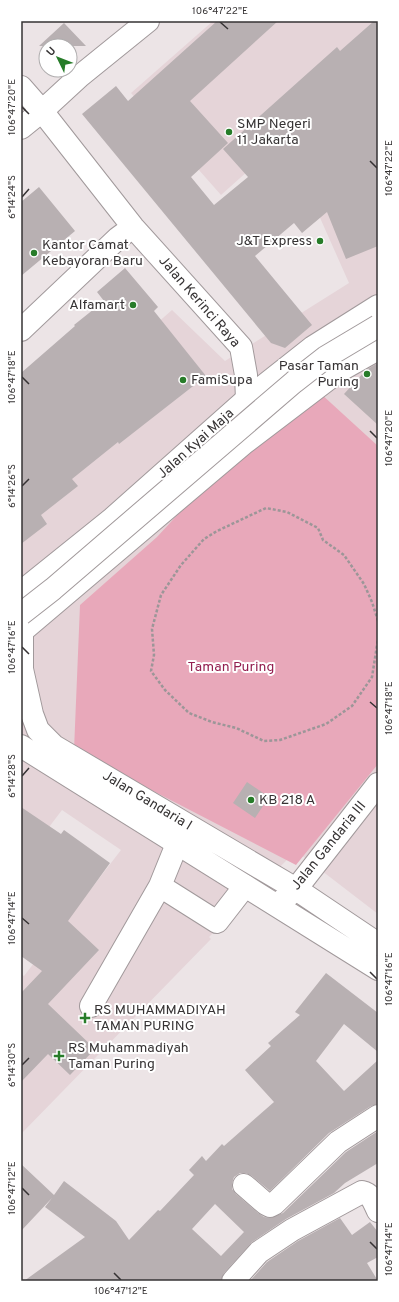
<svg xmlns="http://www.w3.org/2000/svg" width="399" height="1302" font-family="Overpass,sans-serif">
  <rect width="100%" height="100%" fill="#ece4e6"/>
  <path fill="#e5d4d8" d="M 213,21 L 378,21 L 359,72 L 221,195 L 131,93 Z
    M 378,185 L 378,914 L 296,851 L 209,937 L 211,939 L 22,1133 L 21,974 L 24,976 L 121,850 L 62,810 L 21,864 L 21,443 L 172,310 L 225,361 L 349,283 L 317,211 Z"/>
  <path fill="#e8a8ba" d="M 320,393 L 378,446 L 378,764 L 296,865 L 74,750 L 80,605 L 157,537 L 232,456 Z"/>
  <path fill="#b8b0b2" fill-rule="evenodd" d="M 217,21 L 278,21 L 190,101 L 228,143 L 191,177 L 214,205 L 248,177 L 223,149 L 337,47 L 340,51 L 374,21 L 378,21 L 378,246 L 346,259 L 327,212 L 302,233 L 294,223 L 255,256 L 312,325 L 285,348 L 271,343 L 82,114 L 116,86 L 128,101 Z
    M 64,23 L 86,46 L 39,46 Z
    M 39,187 L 75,231 L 21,276 L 21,202 Z
    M 125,268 L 158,307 L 154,311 L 206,376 L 119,444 L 118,442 L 72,479 L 78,486 L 41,515 L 47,524 L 21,544 L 21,373 L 75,326 L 74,325 L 104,301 L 97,292 Z
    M 378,363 L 378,425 L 344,394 L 366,370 Z
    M 247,782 L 269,797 L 255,818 L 233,803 Z
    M 21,807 L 61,834 L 64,830 L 110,863 L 68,921 L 99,950 L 48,1004 L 95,1049 L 70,1075 L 48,1054 L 21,1082 L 21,993 L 42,971 L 21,956 Z
    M 326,973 L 378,1013 L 378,1052 L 344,1024 L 316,1061 L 344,1091 L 378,1060 L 378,1104 L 371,1106 L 329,1133 L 270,1191 L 252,1176 L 246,1173 L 240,1173 L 234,1177 L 232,1183 L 232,1189 L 236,1194 L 258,1213 L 264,1217 L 270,1218 L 283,1213 L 346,1152 L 378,1131 L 378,1163 L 345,1183 L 334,1193 L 286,1219 L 252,1242 L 224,1273 L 221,1281 L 24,1281 L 85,1237 L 45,1207 L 52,1198 L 21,1231 L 21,1164 L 54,1195 L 64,1181 L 116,1221 L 129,1240 L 158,1210 L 160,1211 L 194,1175 L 189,1170 L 202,1156 L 206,1161 L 222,1144 L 224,1146 L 274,1102 L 245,1070 L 271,1046 L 268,1043 L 300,1015 L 295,1012 ZM 215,1204 L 244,1232 L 221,1256 L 192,1229 Z
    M 340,1218 L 352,1235 L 370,1222 L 378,1232 L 378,1257 L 367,1263 L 378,1281 L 250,1281 L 267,1262 L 298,1241 Z"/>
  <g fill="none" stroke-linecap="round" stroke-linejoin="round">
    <defs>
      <path id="minor" d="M 21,87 L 42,111 L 133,227 L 241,347 L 246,375 L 247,399 L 245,415
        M 21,128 L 42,111 L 80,76 L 148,21
        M 21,330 L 118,238 L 133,227
        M 160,886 L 217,922 L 245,886
        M 277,905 L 296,889 L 378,784
        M 91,1006 L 160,886 L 177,844
        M 244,1185 L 266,1204 L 270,1206 L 274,1204 L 338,1142 L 378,1116
        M 233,1281 L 259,1252 L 292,1230 L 362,1192 C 372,1194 374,1203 378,1211"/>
      <path id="major" d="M 21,592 L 113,518 L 247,399 L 313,347 L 378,306
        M 22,592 L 22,669 L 32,714 L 38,730 L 54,746 L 296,889 L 378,944
        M 21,632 L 243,444 L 339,371 L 378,349
        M 21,746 L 378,969"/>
    </defs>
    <use href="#minor" stroke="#a1999b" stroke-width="24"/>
    <use href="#major" stroke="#a1999b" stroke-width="24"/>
    <path stroke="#9c9698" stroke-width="2.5" stroke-dasharray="3 2" stroke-linecap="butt" d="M 378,621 L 372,602 L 364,584 L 344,555 L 323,540 L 318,528 L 287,512 L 266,508 L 217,531 L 204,539 L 181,565 L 161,595 L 152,629 L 154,655 L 151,671 L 165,690 L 189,713 L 212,722 L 236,728 L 264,741 L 280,740 L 326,724 L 352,706 L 372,677 L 378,639"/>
    <use href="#minor" stroke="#fff" stroke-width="22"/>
    <use href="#major" stroke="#fff" stroke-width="22"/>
    <defs>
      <path id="minor-bridge" d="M 21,614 L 53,589 L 294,382 L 326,357 L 378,326"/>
    </defs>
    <use href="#minor-bridge" stroke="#a1999b" stroke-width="24" stroke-linecap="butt"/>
    <use href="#minor-bridge" stroke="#fff" stroke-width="22"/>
  </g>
  <path fill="none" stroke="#363334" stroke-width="1.5" d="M 220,22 L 228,29M 22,107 L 29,114M 370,161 L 377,168M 22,197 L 29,189M 22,377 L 29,384M 370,431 L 377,438M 22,486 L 29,479M 22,647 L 29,654M 370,702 L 377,708M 22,776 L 29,768M 22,918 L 29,924M 370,972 L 377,979M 22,1065 L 29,1058M 22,1188 L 29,1195M 370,1242 L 377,1249M 114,1273 L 121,1280"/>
  <g fill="#277c29" stroke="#fff" stroke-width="1.5">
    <circle cx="229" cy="132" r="4"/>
    <circle cx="320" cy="241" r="4"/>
    <circle cx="34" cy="253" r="4"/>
    <circle cx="133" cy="305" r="4"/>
    <circle cx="367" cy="374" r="4"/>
    <circle cx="183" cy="380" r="4"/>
    <circle cx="251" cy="800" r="4"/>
    <path d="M83 1012h4v4h4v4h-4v4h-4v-4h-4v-4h4z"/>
    <path d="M57 1050h4v4h4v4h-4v4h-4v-4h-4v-4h4z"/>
  </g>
  <g text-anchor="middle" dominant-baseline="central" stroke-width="4" stroke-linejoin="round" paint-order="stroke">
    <g font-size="14" fill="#363334" stroke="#fff" text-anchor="start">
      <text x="237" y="124">SMP Negeri<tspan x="237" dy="16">11 Jakarta</tspan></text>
      <text x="312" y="241" text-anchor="end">J&amp;T Express</text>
      <text x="42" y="245">Kantor Camat<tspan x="42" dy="16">Kebayoran Baru</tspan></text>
      <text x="125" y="305" text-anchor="end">Alfamart</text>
      <text x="359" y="366" text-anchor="end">Pasar Taman<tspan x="359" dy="16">Puring</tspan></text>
      <text x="191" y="380">FamiSupa</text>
      <text x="259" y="800">KB 218 A</text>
      <text x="94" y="1010">RS MUHAMMADIYAH<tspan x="94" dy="16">TAMAN PURING</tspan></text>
      <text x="68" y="1048">RS Muhammadiyah<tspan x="68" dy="16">Taman Puring</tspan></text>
    </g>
    <g font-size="14" fill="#363334" stroke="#fff">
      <text transform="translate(199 302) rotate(49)">Jalan Kerinci Raya</text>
      <text transform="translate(196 444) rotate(-42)">Jalan Kyai Maja</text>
      <text transform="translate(147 801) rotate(31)">Jalan Gandaria I</text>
      <text transform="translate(329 846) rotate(-51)">Jalan Gandaria III</text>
    </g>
    <g font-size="14" fill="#931f50" stroke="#fff">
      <text x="231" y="667">Taman Puring</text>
    </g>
  </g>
  <rect width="399" height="1302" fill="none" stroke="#ffffff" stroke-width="44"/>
  <g transform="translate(58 58) rotate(313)"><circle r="19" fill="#ffffff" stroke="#afadae"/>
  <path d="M0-3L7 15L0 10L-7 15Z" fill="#277c29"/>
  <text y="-6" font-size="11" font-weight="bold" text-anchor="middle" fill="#363334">U</text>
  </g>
  <rect x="22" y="22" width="355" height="1258" fill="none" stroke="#363334" stroke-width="1.5"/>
  <g font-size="10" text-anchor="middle" fill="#363334">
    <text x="220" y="14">106°47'22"E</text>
    <text transform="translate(11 107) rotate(-90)" y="4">106°47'20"E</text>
    <text transform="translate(388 168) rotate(-90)" y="4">106°47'22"E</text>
    <text transform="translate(11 197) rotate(-90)" y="4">6°14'24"S</text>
    <text transform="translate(11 377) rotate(-90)" y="4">106°47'18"E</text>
    <text transform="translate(388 438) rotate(-90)" y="4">106°47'20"E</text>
    <text transform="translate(11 486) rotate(-90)" y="4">6°14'26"S</text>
    <text transform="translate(11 647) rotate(-90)" y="4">106°47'16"E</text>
    <text transform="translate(388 708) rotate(-90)" y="4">106°47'18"E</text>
    <text transform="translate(11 776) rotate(-90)" y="4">6°14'28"S</text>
    <text transform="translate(11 918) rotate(-90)" y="4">106°47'14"E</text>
    <text transform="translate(388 979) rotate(-90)" y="4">106°47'16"E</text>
    <text transform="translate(11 1065) rotate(-90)" y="4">6°14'30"S</text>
    <text transform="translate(11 1188) rotate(-90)" y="4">106°47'12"E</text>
    <text transform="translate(388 1249) rotate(-90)" y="4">106°47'14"E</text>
    <text x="121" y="1294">106°47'12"E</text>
  </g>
</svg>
